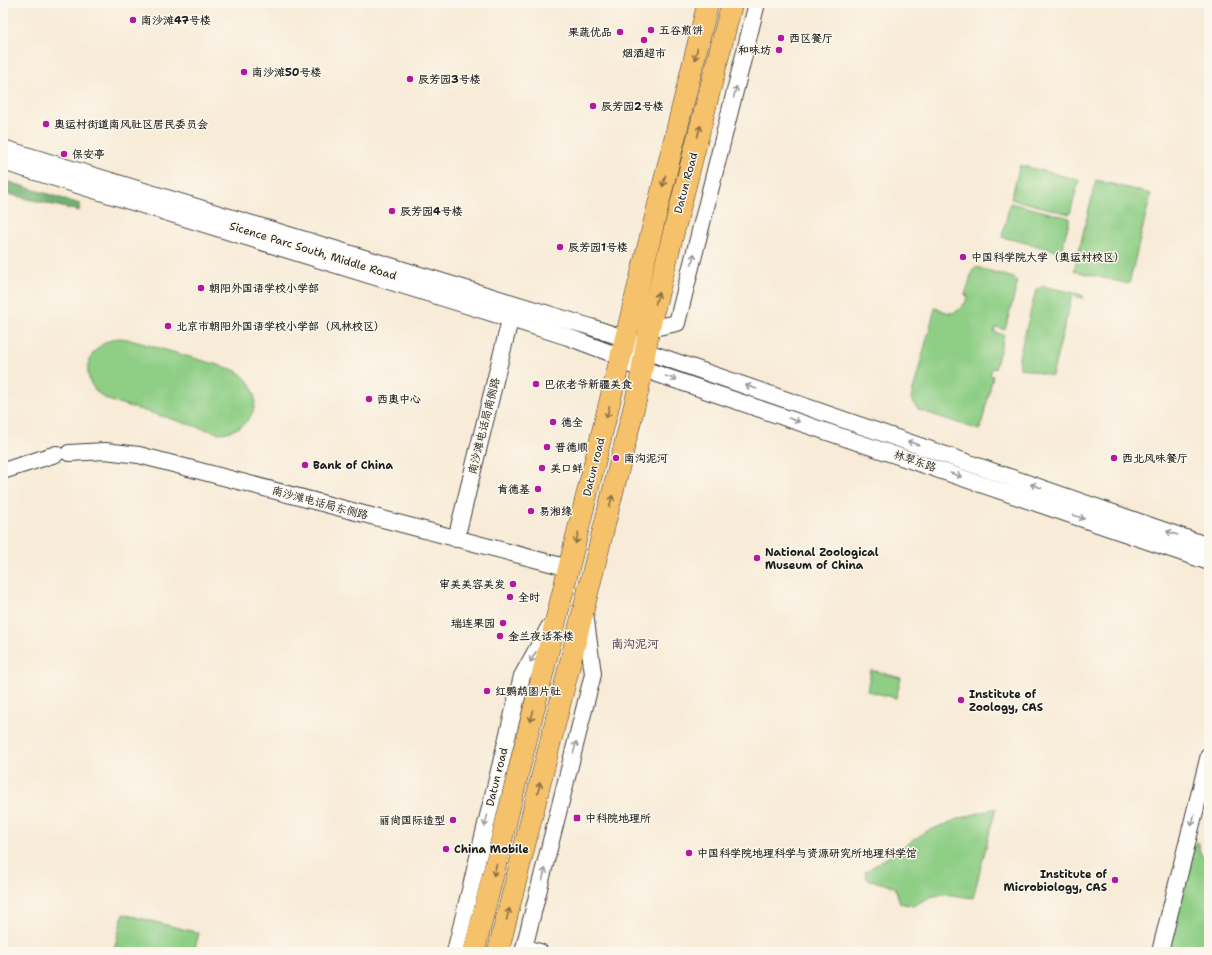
<svg xmlns="http://www.w3.org/2000/svg" width="1212" height="955" font-family="'Shantell Sans','LXGW WenKai TC',sans-serif">
  <rect width="100%" height="100%" fill="#fbf7ec"/>
  <filter id="ink" filterUnits="userSpaceOnUse"><feTurbulence type="fractalNoise" baseFrequency=".025" numOctaves="2"/><feDisplacementMap in="SourceGraphic" scale="8" xChannelSelector="R" yChannelSelector="G"/><feConvolveMatrix kernelMatrix="1 2 1 2 8 2 1 2 1" color-interpolation-filters="sRGB"/></filter>
  <filter id="wash" filterUnits="userSpaceOnUse"><feTurbulence type="fractalNoise" baseFrequency=".012" numOctaves="4" result="noise"/><feDisplacementMap in="SourceGraphic" scale="16" xChannelSelector="R" yChannelSelector="G"/><feGaussianBlur stdDeviation="0.9" result="paint"/><feColorMatrix in="noise" values="0 0 0 0 0 0 0 0 0 0 0 0 0 0 0 0 0 1.4 0 .05"/><feComposite in="paint" operator="in"/></filter>
  <g filter="url(#wash)">
    <rect width="100%" height="100%" fill="#f8ebd7"/>
    <path fill="#8ece85" stroke="#557550" d="M 1020,165 L 1079,180 L 1070,214 L 1011,199 Z
      M 1096,180 L 1151,194 L 1129,284 L 1074,271 Z
      M 1010,203 L 1070,218 L 1061,252 L 1002,237 Z
      M 976,267 L 1014,278 L 1017,281 L 1017,285 L 1005,330 L 996,327 L 994,332 L 1004,335 L 995,369 L 992,368 L 990,375 L 993,376 L 981,427 L 979,430 L 919,410 L 914,404 L 911,398 L 935,308 C 940,309 947,313 952,313 C 959,312 967,302 968,296 L 965,295 L 973,269 Z
      M 1044,286 L 1082,295 L 1084,298 L 1072,296 L 1052,376 L 1020,368 L 1019,357 L 1036,290 Z
      M 119,338 L 127,339 L 232,369 C 269,386 259,432 218,433 L 108,400 C 76,383 84,344 119,338 Z
      M 871,670 L 901,678 L 896,698 L 867,691 Z
      M 996,808 L 973,898 L 944,894 L 930,897 L 913,906 L 900,903 L 895,887 L 867,879 L 865,872 L 927,831 L 961,818 Z
      M 1196,842 L 1199,843 C 1199,851 1201,858 1209,861 L 1209,924 L 1202,952 L 1168,952 Z
      M 123,914 L 199,933 L 194,952 L 124,952 L 114,950 Z"/>
    <path fill="#72b172" stroke="#476647" d="M 3,180 L 80,204 L 79,211 L 3,193 Z"/>
  </g>
  <g filter="url(#ink)">
    <g fill="none" stroke-linecap="round" stroke-linejoin="round">
      <defs>
        <path id="minor" d="M 3,148 L 591,327 L 635,342
          M 3,162 L 453,301 L 568,337 L 621,357 L 642,363
          M 649,329 L 677,323 L 757,3
          M 636,348 L 1209,546
          M 631,365 L 1209,562
          M 69,453 L 105,451 L 139,455 L 569,568
          M 3,471 L 56,454
          M 456,539 L 512,312
          M 524,948 L 540,952
          M 455,952 L 522,676 L 549,627
          M 523,952 L 593,674 L 585,613
          M 1160,952 L 1209,755"/>
        <path id="major" d="M 474,952 L 708,3
          M 498,952 L 639,387 L 649,329 L 732,3"/>
      </defs>
      <use href="#minor" stroke="#3d3b38" stroke-width="18"/>
      <use href="#major" stroke="#3d3b38" stroke-width="22"/>
      <use href="#minor" stroke="#fff" stroke-width="16"/>
      <use href="#major" stroke="#f5c16b" stroke-width="21"/>
    </g>
    <defs><path id="oneway-shaft" d="M-6 0H5M1.5-3L5.5 0L1.5 3" fill="none" stroke-width="1.6" stroke-linecap="round" stroke-linejoin="round"/></defs>
    <g stroke="#886e44">
      <use href="#oneway-shaft" transform="translate(696 54) rotate(104)"/>
      <use href="#oneway-shaft" transform="translate(699 131) rotate(-75)"/>
      <use href="#oneway-shaft" transform="translate(664 181) rotate(104)"/>
      <use href="#oneway-shaft" transform="translate(657 298) rotate(-76)"/>
      <use href="#oneway-shaft" transform="translate(608 412) rotate(104)"/>
      <use href="#oneway-shaft" transform="translate(611 501) rotate(-76)"/>
      <use href="#oneway-shaft" transform="translate(577 538) rotate(104)"/>
      <use href="#oneway-shaft" transform="translate(532 716) rotate(104)"/>
      <use href="#oneway-shaft" transform="translate(539 788) rotate(-76)"/>
      <use href="#oneway-shaft" transform="translate(495 870) rotate(104)"/>
      <use href="#oneway-shaft" transform="translate(508 914) rotate(-76)"/>
    </g>
    <g stroke="#999">
      <use href="#oneway-shaft" transform="translate(735 92) rotate(-76)"/>
      <use href="#oneway-shaft" transform="translate(693 259) rotate(-76)"/>
      <use href="#oneway-shaft" transform="translate(671 378) rotate(19)"/>
      <use href="#oneway-shaft" transform="translate(751 387) rotate(-161)"/>
      <use href="#oneway-shaft" transform="translate(794 420) rotate(19)"/>
      <use href="#oneway-shaft" transform="translate(913 443) rotate(-161)"/>
      <use href="#oneway-shaft" transform="translate(956 475) rotate(19)"/>
      <use href="#oneway-shaft" transform="translate(1036 486) rotate(-161)"/>
      <use href="#oneway-shaft" transform="translate(1079 517) rotate(19)"/>
      <use href="#oneway-shaft" transform="translate(1172 533) rotate(-161)"/>
      <use href="#oneway-shaft" transform="translate(533 657) rotate(119)"/>
      <use href="#oneway-shaft" transform="translate(575 747) rotate(-76)"/>
      <use href="#oneway-shaft" transform="translate(1193 820) rotate(104)"/>
      <use href="#oneway-shaft" transform="translate(486 821) rotate(104)"/>
      <use href="#oneway-shaft" transform="translate(544 874) rotate(-76)"/>
    </g>
  </g>
  <g fill="#b5179e" stroke="#fbf7ec" stroke-width="1.5">
    <circle cx="133" cy="20" r="4"/>
    <circle cx="651" cy="30" r="4"/>
    <circle cx="620" cy="32" r="4"/>
    <circle cx="781" cy="38" r="4"/>
    <circle cx="644" cy="40" r="4"/>
    <circle cx="779" cy="50" r="4"/>
    <circle cx="244" cy="72" r="4"/>
    <circle cx="410" cy="79" r="4"/>
    <circle cx="593" cy="106" r="4"/>
    <circle cx="46" cy="124" r="4"/>
    <circle cx="64" cy="154" r="4"/>
    <circle cx="392" cy="211" r="4"/>
    <circle cx="560" cy="247" r="4"/>
    <circle cx="963" cy="257" r="4"/>
    <circle cx="201" cy="288" r="4"/>
    <circle cx="168" cy="326" r="4"/>
    <circle cx="536" cy="384" r="4"/>
    <circle cx="369" cy="399" r="4"/>
    <circle cx="553" cy="422" r="4"/>
    <circle cx="547" cy="447" r="4"/>
    <circle cx="616" cy="458" r="4"/>
    <circle cx="1114" cy="458" r="4"/>
    <circle cx="305" cy="465" r="4"/>
    <circle cx="542" cy="468" r="4"/>
    <circle cx="538" cy="489" r="4"/>
    <circle cx="531" cy="511" r="4"/>
    <circle cx="757" cy="558" r="4"/>
    <circle cx="513" cy="584" r="4"/>
    <circle cx="510" cy="597" r="4"/>
    <circle cx="503" cy="623" r="4"/>
    <circle cx="500" cy="636" r="4"/>
    <circle cx="487" cy="691" r="4"/>
    <circle cx="961" cy="700" r="4"/>
    <rect x="573" y="814" width="8" height="8" rx="2"/>
    <circle cx="453" cy="820" r="4"/>
    <circle cx="446" cy="849" r="4"/>
    <circle cx="689" cy="853" r="4"/>
    <circle cx="1115" cy="880" r="4"/>
  </g>
  <g text-anchor="middle" dominant-baseline="central" stroke-width="3" stroke-linejoin="round" paint-order="stroke">
    <g font-size="11" font-weight="bold" fill="#1c1c1c" stroke="#fbf7ec" text-anchor="start">
      <text x="141" y="20">南沙滩47号楼</text>
      <text x="659" y="30">五谷煎饼</text>
      <text x="612" y="32" text-anchor="end">果蔬优品</text>
      <text x="789" y="38">西区餐厅</text>
      <text x="771" y="50" text-anchor="end">和味坊</text>
      <text x="644" y="53" text-anchor="middle">烟酒超市</text>
      <text x="252" y="72">南沙滩50号楼</text>
      <text x="418" y="79">辰芳园3号楼</text>
      <text x="601" y="106">辰芳园2号楼</text>
      <text x="54" y="124">奥运村街道南风社区居民委员会</text>
      <text x="72" y="154">保安亭</text>
      <text x="400" y="211">辰芳园4号楼</text>
      <text x="568" y="247">辰芳园1号楼</text>
      <text x="971" y="257">中国科学院大学（奥运村校区）</text>
      <text x="209" y="288">朝阳外国语学校小学部</text>
      <text x="176" y="326">北京市朝阳外国语学校小学部（风林校区）</text>
      <text x="544" y="384">巴依老爷新疆美食</text>
      <text x="377" y="399">西奥中心</text>
      <text x="561" y="422">德全</text>
      <text x="555" y="447">晋德顺</text>
      <text x="624" y="458">南沟泥河</text>
      <text x="1122" y="458">西北风味餐厅</text>
      <text x="313" y="465">Bank of China</text>
      <text x="550" y="468">美口鲜</text>
      <text x="530" y="489" text-anchor="end">肯德基</text>
      <text x="539" y="511">易湘缘</text>
      <text x="765" y="552">National Zoological<tspan x="765" dy="13">Museum of China</tspan></text>
      <text x="505" y="584" text-anchor="end">审美美容美发</text>
      <text x="518" y="597">全时</text>
      <text x="495" y="623" text-anchor="end">瑞连果园</text>
      <text x="508" y="636">金兰夜话茶楼</text>
      <text x="495" y="691">红鹦鹉图片社</text>
      <text x="969" y="694">Institute of<tspan x="969" dy="13">Zoology, CAS</tspan></text>
      <text x="585" y="818">中科院地理所</text>
      <text x="445" y="820" text-anchor="end">丽尚国际造型</text>
      <text x="454" y="849">China Mobile</text>
      <text x="697" y="853">中国科学院地理科学与资源研究所地理科学馆</text>
      <text x="1107" y="874" text-anchor="end">Institute of<tspan x="1107" dy="13">Microbiology, CAS</tspan></text>
    </g>
    <g font-size="11" fill="#1c1c1c" stroke="#fbf7ec">
      <text transform="translate(686 183) rotate(-75)">Datun Road</text>
      <text transform="translate(313 251) rotate(17)">Sicence Parc South, Middle Road</text>
      <text transform="translate(484 426) rotate(-76)">南沙滩电话局南侧路</text>
      <text transform="translate(915 461) rotate(19)">林翠东路</text>
      <text transform="translate(594 467) rotate(-76)">Datun road</text>
      <text transform="translate(320 503) rotate(15)">南沙滩电话局东侧路</text>
      <text transform="translate(497 777) rotate(-76)">Datun road</text>
    </g>
    <g font-size="12" font-weight="bold" fill="#644c5a" stroke="#fbf7ec">
      <text x="635" y="644">南沟泥河</text>
    </g>
  </g>
  <rect width="1212" height="955" fill="none" stroke="#fbf7ec" stroke-width="16"/>
</svg>
